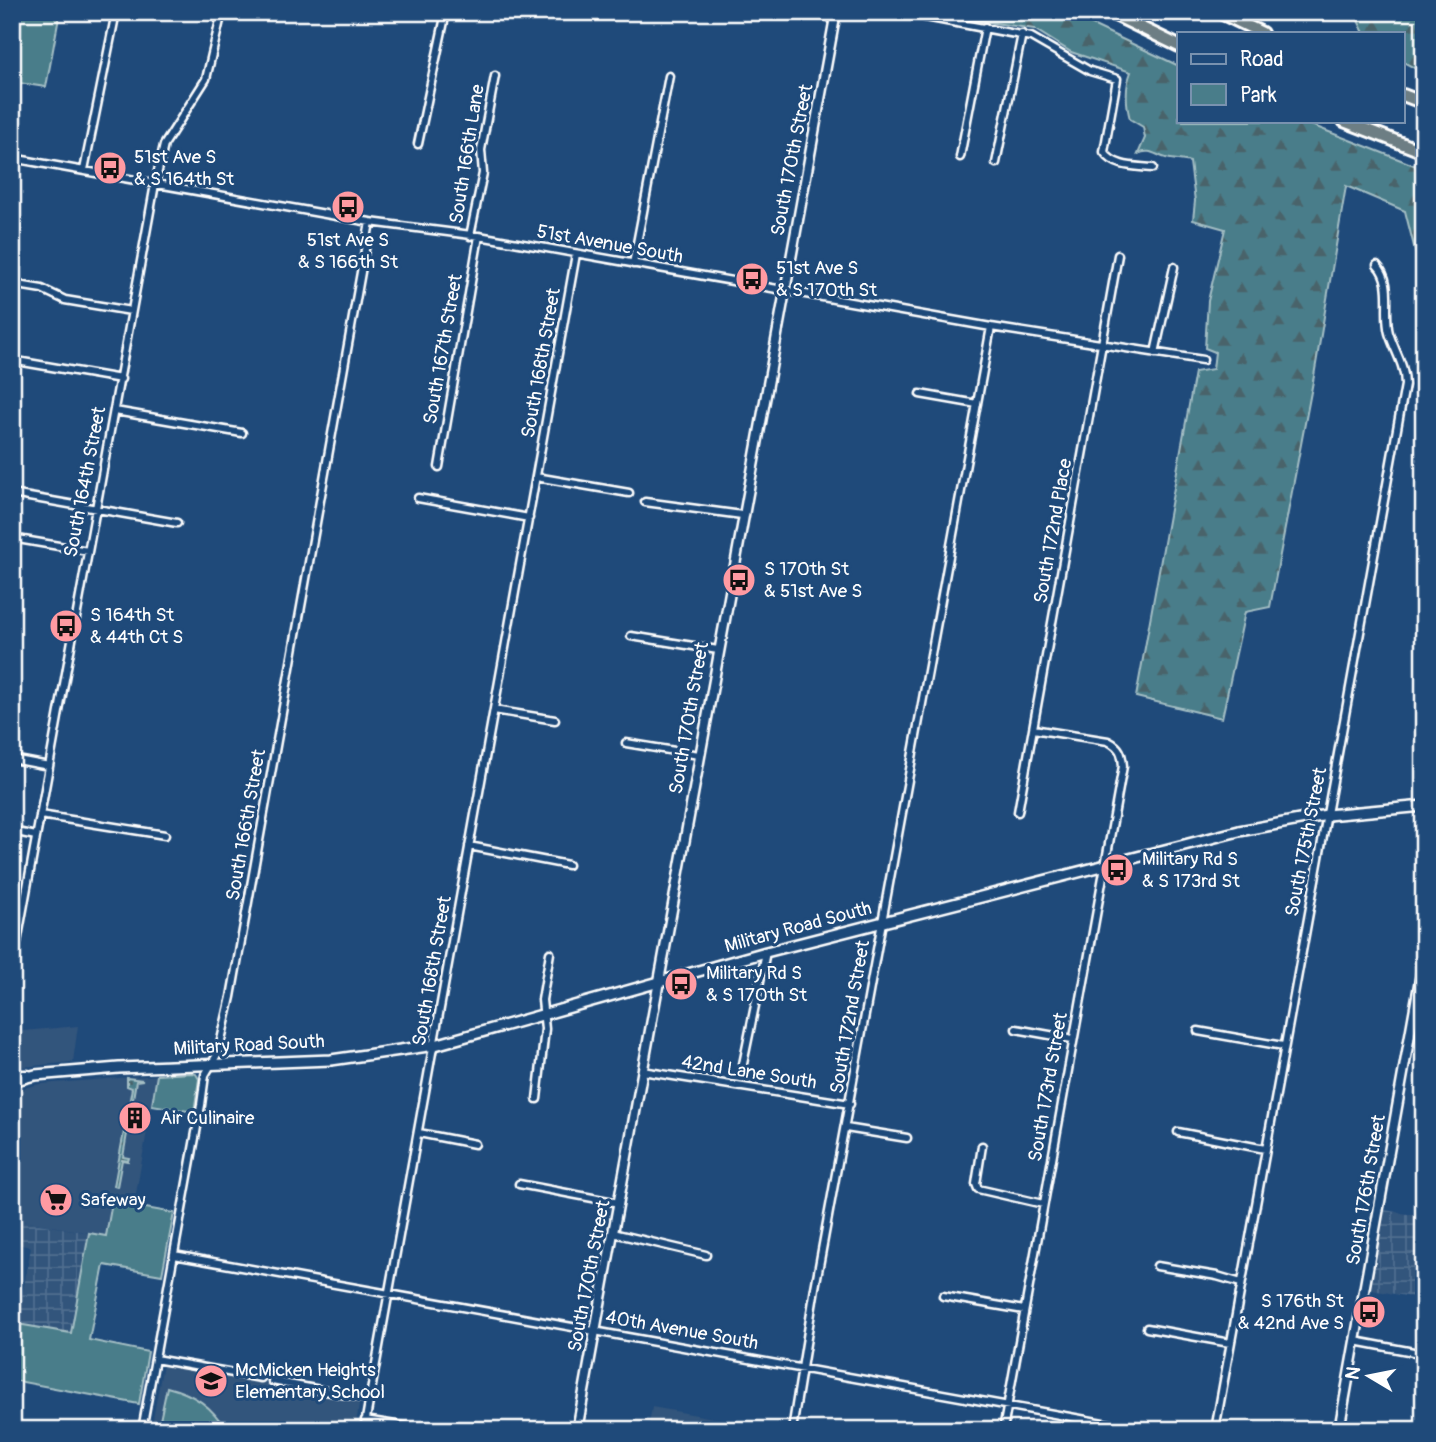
<svg xmlns="http://www.w3.org/2000/svg" width="1436" height="1442" font-family="Pangolin,sans-serif">
  <defs>
    <pattern id="industrial-grid" width="8" height="8" patternUnits="userSpaceOnUse" patternTransform="scale(1.75)"><rect width="8" height="8" fill="#31547b"/><path d="M0 4h8M4 0v8" fill="none" stroke="#506e8f"/></pattern>
    <pattern id="forest-firs" width="22" height="20" patternUnits="userSpaceOnUse" patternTransform="scale(1.75)"><rect width="22" height="20" fill="#497d8a"/><path d="M5 1l3.5 6h-7zM16 11l3.5 6h-7z" fill="#4a646b"/></pattern>
    <pattern id="garden-dots" width="8" height="8" patternUnits="userSpaceOnUse" patternTransform="scale(1.75)"><rect width="8" height="8" fill="#497d8a"/><path d="M2 2h.1M6 6h.1" fill="none" stroke="#4a646b" stroke-width="1.8" stroke-linecap="round"/></pattern>
  </defs>
  <rect width="100%" height="100%" fill="#1f4a7a"/>
  <filter id="ink" filterUnits="userSpaceOnUse"><feTurbulence type="fractalNoise" baseFrequency=".0143" numOctaves="2"/><feDisplacementMap in="SourceGraphic" scale="14" xChannelSelector="R" yChannelSelector="G"/><feConvolveMatrix kernelMatrix="1 2 1 2 8 2 1 2 1" color-interpolation-filters="sRGB"/></filter>
  <g filter="url(#ink)">
    <path fill="#31547b" d="M 78,1026 L 73,1062 L 12,1068 L 12,1032 Z
      M 157,1075 L 134,1205 L 112,1202 L 106,1236 L 12,1219 L 12,1091 L 40,1084 Z
      M 163,1364 L 360,1399 L 355,1430 L 151,1430 Z
      M 652,1407 L 780,1430 L 648,1430 Z"/>
    <path fill="url(#industrial-grid)" d="M 1385,1210 L 1424,1217 L 1424,1299 L 1371,1290 Z
      M 12,1219 L 89,1233 L 71,1334 L 17,1324 L 31,1247 L 12,1243 Z"/>
    <path fill="url(#forest-firs)" stroke="#a4bec4" stroke-width="2" d="M 941,12 L 1065,12 L 1179,66 L 1179,121 L 1301,121 L 1424,169 L 1424,286 L 1405,211 L 1346,186 L 1314,376 L 1270,607 L 1245,612 L 1222,718 L 1136,697 L 1195,372 L 1213,369 L 1215,352 L 1205,348 L 1208,301 L 1225,229 L 1193,220 L 1195,201 L 1190,162 C 1182,160 1173,160 1166,158 C 1155,155 1150,148 1138,154 L 1145,138 L 1143,127 L 1130,119 C 1126,104 1125,87 1131,72 L 1071,52 L 1034,29 L 942,15 Z
      M 1354,12 L 1424,12 L 1424,73 L 1403,62 L 1403,33 L 1364,33 Z"/>
    <path fill="#497d8a" stroke="#a4bec4" stroke-width="2" d="M 12,12 L 60,12 L 46,87 L 12,82 Z
      M 192,1073 L 196,1074 L 199,1079 L 194,1112 L 152,1105 L 157,1075 Z
      M 112,1202 L 174,1213 L 162,1275 L 104,1265 L 89,1340 L 148,1352 L 139,1404 L 12,1380 L 12,1347 L 17,1324 L 71,1333 L 89,1233 L 106,1236 Z
      M 167,1387 C 194,1394 212,1406 226,1430 L 158,1430 Z"/>
    <path fill="url(#garden-dots)" stroke="#a4bec4" stroke-width="2" d="M 127,1078 L 143,1080 L 136,1081 L 123,1157 L 129,1158 L 128,1161 L 122,1160 L 117,1187 L 114,1186 L 132,1088 L 127,1086 Z"/>
    <g fill="none" stroke-linecap="round" stroke-linejoin="round">
      <defs>
        <path id="minor" d="M 899,12 L 1031,37 L 1090,71 L 1117,79 L 1104,152 C 1115,168 1136,166 1153,168
          M 418,144 L 446,12
          M 960,157 L 985,27
          M 12,158 L 370,222 L 479,236 L 991,327 L 1203,360
          M 996,163 L 1022,34
          M 84,170 L 116,12
          M 470,236 L 483,173 L 481,150 L 495,76
          M 633,264 L 669,76
          M 12,284 L 42,289 L 65,300 L 131,311
          M 1155,353 L 1174,267
          M 17,361 L 121,379
          M 920,394 L 977,404
          M 115,411 L 242,433
          M 439,467 L 479,236
          M 536,477 L 629,493
          M 12,494 L 177,523
          M 418,498 L 529,518
          M 645,502 L 742,515
          M 12,538 L 88,551
          M 631,636 L 718,650
          M 494,710 L 555,720
          M 626,743 L 699,755
          M 12,759 L 49,766
          M 1018,812 L 1118,255
          M 40,815 L 165,835
          M 12,831 L 36,836
          M 469,846 L 568,865
          M 12,970 L 155,184 L 164,145 L 206,79 L 222,12
          M 1016,1029 L 1072,1039
          M 1198,1031 L 1283,1046
          M 743,1064 L 766,952
          M 642,1071 L 850,1104
          M 537,1099 L 545,1029 L 542,1000 L 550,953
          M 846,1128 L 907,1138
          M 1178,1132 L 1265,1149
          M 419,1133 L 475,1144
          M 982,1146 L 976,1184 L 978,1189 L 1043,1204
          M 519,1184 L 619,1203
          M 613,1233 L 706,1255
          M 174,1255 L 1142,1430
          M 1157,1266 L 1217,1276 L 1241,1283
          M 943,1296 L 1024,1310
          M 1147,1328 L 1230,1343
          M 1355,1341 L 1424,1354
          M 155,1359 L 261,1378
          M 272,1381 L 369,1399
          M 365,1420 L 426,1430
          M 142,1430 L 201,1105 L 205,1075 L 218,1053 L 231,997 L 370,222
          M 364,1430 L 576,254
          M 792,1430 L 815,1288 L 991,327
          M 1003,1430 L 1123,766 C 1122,753 1120,747 1108,741 L 1033,729
          M 1215,1430 L 1405,385 C 1405,365 1395,352 1389,333 C 1383,311 1394,283 1377,265"/>
        <path id="tertiary" d="M 12,1075 L 28,1075
          M 577,1430 L 836,12
          M 1339,1430 L 1424,957"/>
        <path id="secondary" d="M 12,1081 L 35,1075 L 119,1068 L 331,1060 L 435,1045 L 766,952 L 1239,831 L 1327,815 L 1424,806"/>
        <path id="motorway" d="M 1109,12 L 1179,46
          M 1219,12 L 1262,33
          M 1403,95 L 1424,103
          M 1344,121 L 1424,152"/>
      </defs>
      <use href="#minor" stroke="#fff" stroke-width="11"/>
      <use href="#tertiary" stroke="#fff" stroke-width="13"/>
      <use href="#secondary" stroke="#fff" stroke-width="14"/>
      <use href="#motorway" stroke="#fff" stroke-width="16"/>
      <use href="#minor" stroke="#1f4a7a" stroke-width="6"/>
      <use href="#tertiary" stroke="#1f4a7a" stroke-width="8"/>
      <use href="#secondary" stroke="#1f4a7a" stroke-width="9"/>
      <use href="#motorway" stroke="#6d7e84" stroke-width="10"/>
    </g>
  </g>
  <defs>
    <symbol id="bus-disc" viewBox="-11 -11 22 22"><circle r="9.5" fill="#ff9aa2" stroke="#1f4a7a"/><path d="M-5-6H5V4H4V6H2V4H-2V6H-4V4H-5ZM-3.5-4V0h7V-4ZM-3.5 1.2v1.5H-2V1.2ZM2 1.2v1.5H3.5V1.2Z" fill="#111"/></symbol>
    <symbol id="building-disc" viewBox="-11 -11 22 22"><circle r="9.5" fill="#ff9aa2" stroke="#1f4a7a"/><path d="M-4-6H4V6H1V3H-1V6H-4ZM-2.5-4.3h1.7v1.8h-1.7ZM.8-4.3h1.7v1.8H.8ZM-2.5-1h1.7V.8h-1.7ZM.8-1h1.7V.8H.8Z" fill="#111"/></symbol>
    <symbol id="supermarket-disc" viewBox="-11 -11 22 22"><circle r="9.5" fill="#ff9aa2" stroke="#1f4a7a"/><path d="M-6-5.5h2.5l.6 2H6L4.5 2H-2.5L-4.4-4H-6ZM-1.5 3.2a1.3 1.3 0 1 0 .1 0ZM3 3.2a1.3 1.3 0 1 0 .1 0Z" fill="#111"/></symbol>
    <symbol id="school-disc" viewBox="-11 -11 22 22"><circle r="9.5" fill="#ff9aa2" stroke="#1f4a7a"/><path d="M0-5L7-2L0 1L-7-2ZM-4 1L0 2.5L4 1V4Q0 6-4 4Z" fill="#111"/></symbol>
  </defs>
  <g fill-rule="evenodd">
    <use href="#bus-disc" x="91" y="149" width="38" height="38"/>
    <use href="#bus-disc" x="329" y="188" width="38" height="38"/>
    <use href="#bus-disc" x="733" y="260" width="38" height="38"/>
    <use href="#bus-disc" x="720" y="561" width="38" height="38"/>
    <use href="#bus-disc" x="47" y="607" width="38" height="38"/>
    <use href="#bus-disc" x="1098" y="851" width="38" height="38"/>
    <use href="#bus-disc" x="662" y="965" width="38" height="38"/>
    <use href="#building-disc" x="116" y="1099" width="38" height="38"/>
    <use href="#supermarket-disc" x="37" y="1181" width="38" height="38"/>
    <use href="#bus-disc" x="1350" y="1293" width="38" height="38"/>
    <use href="#school-disc" x="192" y="1362" width="38" height="38"/>
  </g>
  <g text-anchor="middle" dominant-baseline="central" stroke-width="6" stroke-linejoin="round" paint-order="stroke">
    <g font-size="19" fill="#fff" stroke="#1f4a7a">
      <text transform="translate(467 154) rotate(-81)">South 166th Lane</text>
      <text transform="translate(792 160) rotate(-79)">South 170th Street</text>
      <text transform="translate(610 244) rotate(10)">51st Avenue South</text>
      <text transform="translate(443 349) rotate(-80)">South 167th Street</text>
      <text transform="translate(541 363) rotate(-80)">South 168th Street</text>
      <text transform="translate(85 482) rotate(-79)">South 164th Street</text>
      <text transform="translate(1053 531) rotate(-80)">South 172nd Place</text>
      <text transform="translate(689 718) rotate(-80)">South 170th Street</text>
      <text transform="translate(246 825) rotate(-80)">South 166th Street</text>
      <text transform="translate(1306 842) rotate(-79)">South 175th Street</text>
      <text transform="translate(798 927) rotate(-15)">Military Road South</text>
      <text transform="translate(432 971) rotate(-80)">South 168th Street</text>
      <text transform="translate(850 1017) rotate(-80)">South 172nd Street</text>
      <text transform="translate(249 1045) rotate(-3)">Military Road South</text>
      <text transform="translate(749 1072) rotate(9)">42nd Lane South</text>
      <text transform="translate(1048 1087) rotate(-80)">South 173rd Street</text>
      <text transform="translate(1366 1190) rotate(-80)">South 176th Street</text>
      <text transform="translate(589 1276) rotate(-79)">South 170th Street</text>
      <text transform="translate(682 1330) rotate(10)">40th Avenue South</text>
    </g>
    <g font-size="19" fill="#fff" stroke="#1f4a7a" text-anchor="start">
      <text x="134" y="157">51st Ave S<tspan x="134" dy="22">&amp; S 164th St</tspan></text>
      <text x="348" y="240" text-anchor="middle">51st Ave S<tspan x="348" dy="22">&amp; S 166th St</tspan></text>
      <text x="776" y="268">51st Ave S<tspan x="776" dy="22">&amp; S 170th St</tspan></text>
      <text x="764" y="569">S 170th St<tspan x="764" dy="22">&amp; 51st Ave S</tspan></text>
      <text x="90" y="615">S 164th St<tspan x="90" dy="22">&amp; 44th Ct S</tspan></text>
      <text x="1142" y="859">Military Rd S<tspan x="1142" dy="22">&amp; S 173rd St</tspan></text>
      <text x="706" y="973">Military Rd S<tspan x="706" dy="22">&amp; S 170th St</tspan></text>
      <text x="160" y="1118">Air Culinaire</text>
      <text x="80" y="1200">Safeway</text>
      <text x="1344" y="1301" text-anchor="end">S 176th St<tspan x="1344" dy="22">&amp; 42nd Ave S</tspan></text>
      <text x="235" y="1370">McMicken Heights<tspan x="235" dy="22">Elementary School</tspan></text>
    </g>
  </g>
  <rect width="1436" height="1442" fill="none" stroke="#1f4a7a" stroke-width="42"/>
  <rect x="21" y="21" width="1394" height="1400" fill="none" stroke="#fff" stroke-width="2.5" filter="url(#ink)"/>
  <rect x="1177" y="32" width="228" height="91" fill="#1f4a7a" stroke="#7992af" stroke-width="2"/>
  <rect x="1191" y="54" width="35" height="10" fill="#1f4a7a" stroke="#7992af" stroke-width="2"/>
  <text x="1240" y="66" font-size="21" fill="#ffffff">Road</text>
  <rect x="1191" y="84" width="35" height="21" fill="#497d8a" stroke="#7992af" stroke-width="2"/>
  <text x="1240" y="102" font-size="21" fill="#ffffff">Park</text>
  <g transform="translate(1369 1376) rotate(280)" stroke="#1f4a7a" stroke-width="5" paint-order="stroke">
  <path d="M0-5L12 26L0 18L-12 26Z" fill="#ffffff"/>
  <text y="-10" font-size="19" font-weight="bold" text-anchor="middle" fill="#ffffff">N</text>
  </g>
</svg>
